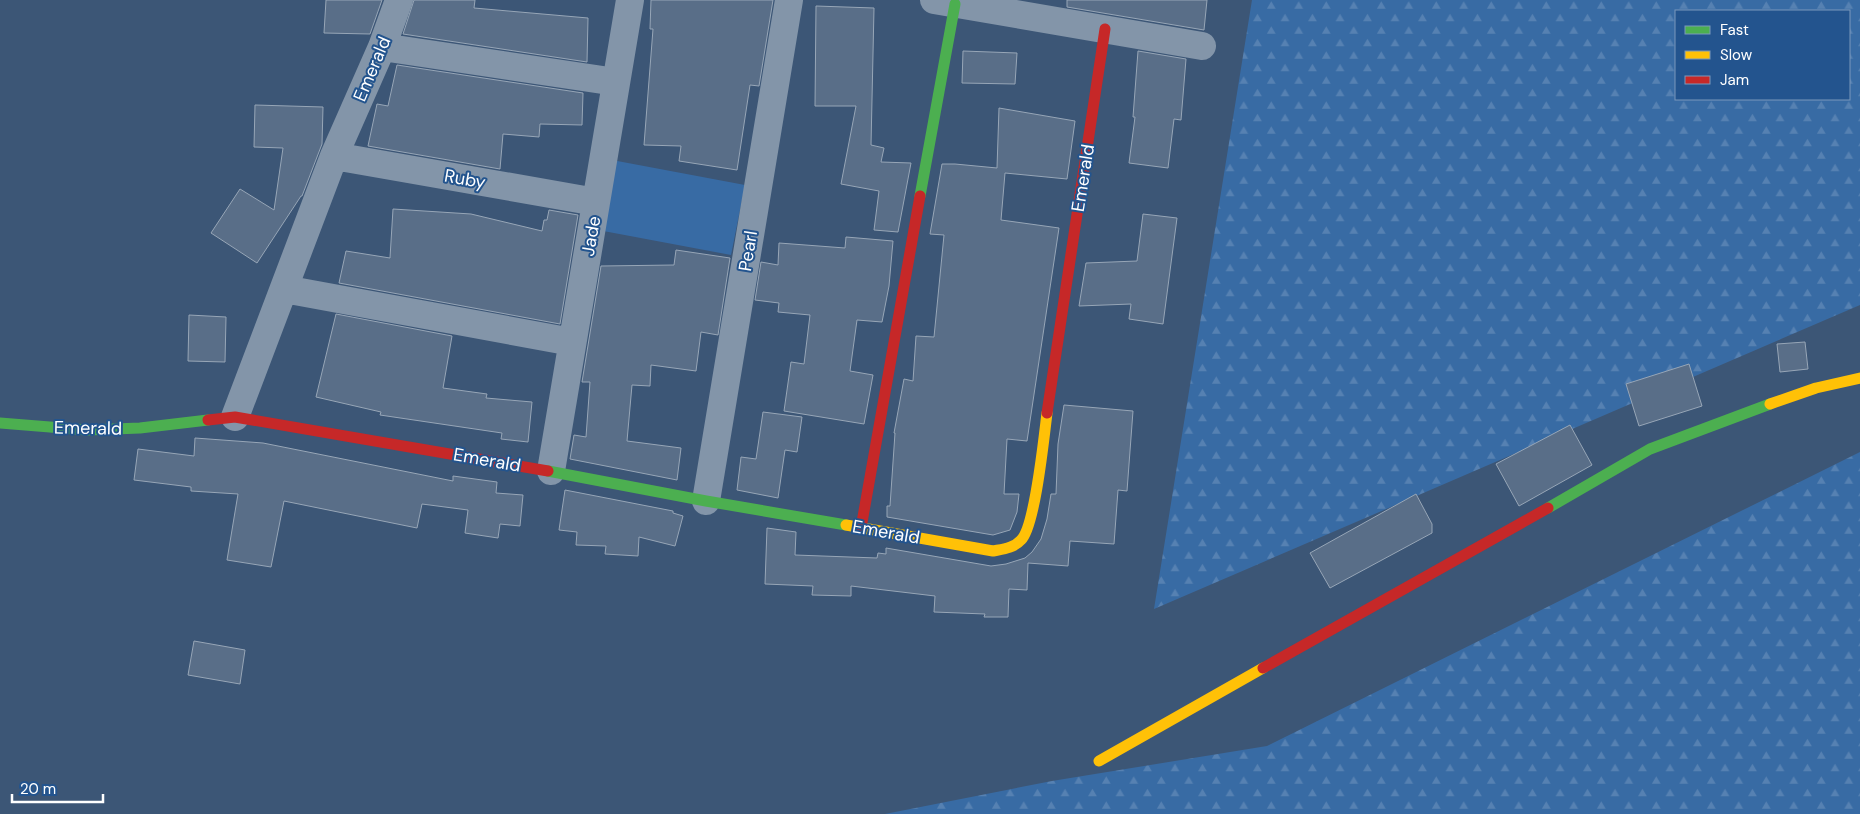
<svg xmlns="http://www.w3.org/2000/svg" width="1860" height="814" font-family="'DM Sans',sans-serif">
  <defs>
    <pattern id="forest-firs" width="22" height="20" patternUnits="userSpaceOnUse" patternTransform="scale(1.25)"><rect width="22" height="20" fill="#386ba4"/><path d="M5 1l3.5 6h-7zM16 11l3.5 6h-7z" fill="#5681b2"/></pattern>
  </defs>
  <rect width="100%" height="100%" fill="#3c5676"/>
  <path fill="url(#forest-firs)" fill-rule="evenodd" d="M 1252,0 L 1860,0 L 1860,305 L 1154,609 ZM 1676,11 L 1849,11 L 1849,99 L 1676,99 Z
    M 1860,452 L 1860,814 L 885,814 L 1052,781 L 1267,746 Z"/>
  <path fill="#386ba4" d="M 612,160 L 745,185 L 731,255 L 598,230 Z"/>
  <path fill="#596e88" stroke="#97a6b7" d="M 326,0 L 382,0 L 370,34 L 324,33 Z
    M 414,0 L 475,0 L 474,8 L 588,18 L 587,62 L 403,34 Z
    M 651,0 L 773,0 L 759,86 L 750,85 L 737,170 L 679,161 L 681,146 L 644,145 L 653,29 L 650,29 Z
    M 1067,0 L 1207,0 L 1204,30 L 1067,7 Z
    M 816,6 L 874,8 L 871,145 L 884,148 L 881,162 L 911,163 L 898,232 L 874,230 L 879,191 L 841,184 L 856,106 L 815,106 Z
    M 963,51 L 1017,53 L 1015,84 L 962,83 Z
    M 1138,51 L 1186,59 L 1181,120 L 1174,119 L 1168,168 L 1129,163 L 1135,117 L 1133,117 Z
    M 397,65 L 583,93 L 582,125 L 540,124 L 539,137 L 503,134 L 500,169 L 368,146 L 377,104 L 388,106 Z
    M 255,105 L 323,107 L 322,144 L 302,196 L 301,196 L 257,263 L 211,233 L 240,189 L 274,210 L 283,148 L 254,147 Z
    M 999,108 L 1075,121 L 1067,179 L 1005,173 L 1001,220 L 1059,228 L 1027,441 L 1007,439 L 1004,494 L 1019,494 L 1017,512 L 1010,530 L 993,535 L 887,517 L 887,506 L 890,506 L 895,433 L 894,433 L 904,379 L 913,381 L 916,336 L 934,337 L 944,235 L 930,234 L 942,164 L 955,164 L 997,168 Z
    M 393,209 L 471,214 L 542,231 L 544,220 L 547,220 L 549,210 L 578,215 L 560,324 L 339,283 L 346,251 L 390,258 Z
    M 1143,214 L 1177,218 L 1163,324 L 1129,319 L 1131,304 L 1079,306 L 1086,263 L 1137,261 Z
    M 846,237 L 893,241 L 889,286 L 882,322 L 857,320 L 850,371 L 873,375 L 864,424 L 784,411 L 791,362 L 804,364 L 810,315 L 778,312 L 779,303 L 755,300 L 761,262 L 778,265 L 779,243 L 845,248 Z
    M 676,250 L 730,258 L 718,335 L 701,332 L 696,371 L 651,365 L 650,386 L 632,385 L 627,441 L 681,448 L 677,480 L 570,459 L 574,435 L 586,437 L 590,382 L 582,382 L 601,266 L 674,265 Z
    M 336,314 L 452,336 L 443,388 L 487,394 L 486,398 L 532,402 L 528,442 L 501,439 L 502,433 L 380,415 L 381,412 L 316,397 Z
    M 189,315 L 226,317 L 225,362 L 188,361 Z
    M 1805,342 L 1808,369 L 1780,372 L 1777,344 Z
    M 1689,364 L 1702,406 L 1639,426 L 1626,384 Z
    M 1064,405 L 1133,411 L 1127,491 L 1118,490 L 1114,544 L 1070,541 L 1068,566 L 1028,563 L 1027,590 L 1009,589 L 1008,617 L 984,617 L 985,614 L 934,612 L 935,596 L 851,586 L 851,596 L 812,595 L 813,586 L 765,584 L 767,528 L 796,532 L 795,555 L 877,558 L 878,553 L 886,554 L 886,548 L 991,566 L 1006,564 L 1025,558 L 1032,552 L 1041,539 L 1047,519 L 1051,494 L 1056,494 L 1058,444 Z
    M 763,412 L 802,417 L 797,452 L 785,450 L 778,498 L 737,490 L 741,457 L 756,459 Z
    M 1570,425 L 1592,465 L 1519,506 L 1496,464 Z
    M 195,438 L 263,443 L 453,481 L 453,476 L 497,482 L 496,493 L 523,495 L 520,526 L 500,524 L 498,538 L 465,533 L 468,510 L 422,504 L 417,528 L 284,501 L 271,567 L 227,560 L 238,494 L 191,491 L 191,487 L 134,480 L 138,449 L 194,456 Z
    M 565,490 L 673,511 L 673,513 L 683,516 L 675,546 L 639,537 L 638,556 L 605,554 L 606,546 L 576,545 L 577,532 L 559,530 Z
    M 1416,494 L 1432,524 L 1432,533 L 1330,588 L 1310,553 Z
    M 194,641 L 245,650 L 240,684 L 188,675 Z"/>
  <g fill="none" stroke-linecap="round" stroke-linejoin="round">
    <path stroke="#8395a9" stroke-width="28" d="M 934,0 L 1202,46
      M 382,47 L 616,82
      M 334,156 L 596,202
      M 284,289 L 572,342
      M 235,417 L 334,156 L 382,47 L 399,0
      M 551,471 L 630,0
      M 706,501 L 789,0"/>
    <path stroke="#4caf50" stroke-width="11" d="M 920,196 L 955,4
      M 0,423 L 87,430 L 140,428 L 208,420
      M 548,471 L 706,501 L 846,525
      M 1548,508 L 1650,449 L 1770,404"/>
    <path stroke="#ffc107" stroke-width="11" d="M 1770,404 L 1816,388 L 1860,378
      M 846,525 L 993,551 C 1003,549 1014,548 1021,540 C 1035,527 1044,437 1047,413
      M 1099,761 L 1263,668"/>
    <path stroke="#c62828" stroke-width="11" d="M 1047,413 L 1105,29
      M 208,420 L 235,417 L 548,471
      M 861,528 L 920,196
      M 1263,668 L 1548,508"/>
  </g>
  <g text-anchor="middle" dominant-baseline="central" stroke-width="4" stroke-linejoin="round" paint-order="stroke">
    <g font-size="18" fill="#fff" stroke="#23548e">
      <text transform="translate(372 69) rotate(-67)">Emerald</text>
      <text transform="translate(1083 178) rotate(-81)">Emerald</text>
      <text transform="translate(465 179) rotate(10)">Ruby</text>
      <text transform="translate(591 236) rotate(-80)">Jade</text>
      <text transform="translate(748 251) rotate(-81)">Pearl</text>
      <text transform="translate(88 428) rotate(1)">Emerald</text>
      <text transform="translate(487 460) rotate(10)">Emerald</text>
      <text transform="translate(886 532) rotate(10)">Emerald</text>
    </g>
  </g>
  <rect x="1675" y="10" width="175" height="90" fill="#23548e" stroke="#7b98bb"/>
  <rect x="1685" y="26" width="25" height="8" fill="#4caf50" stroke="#7b98bb"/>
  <text x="1720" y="35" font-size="15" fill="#ffffff">Fast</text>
  <rect x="1685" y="51" width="25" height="8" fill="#ffc107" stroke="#7b98bb"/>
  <text x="1720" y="60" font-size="15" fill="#ffffff">Slow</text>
  <rect x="1685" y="76" width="25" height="8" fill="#c62828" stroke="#7b98bb"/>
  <text x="1720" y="85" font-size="15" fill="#ffffff">Jam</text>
  <path d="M12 794v8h91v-8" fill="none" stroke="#ffffff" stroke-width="2.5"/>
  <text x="20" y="794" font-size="15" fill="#ffffff" stroke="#23548e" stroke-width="4" paint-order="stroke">20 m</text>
</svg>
